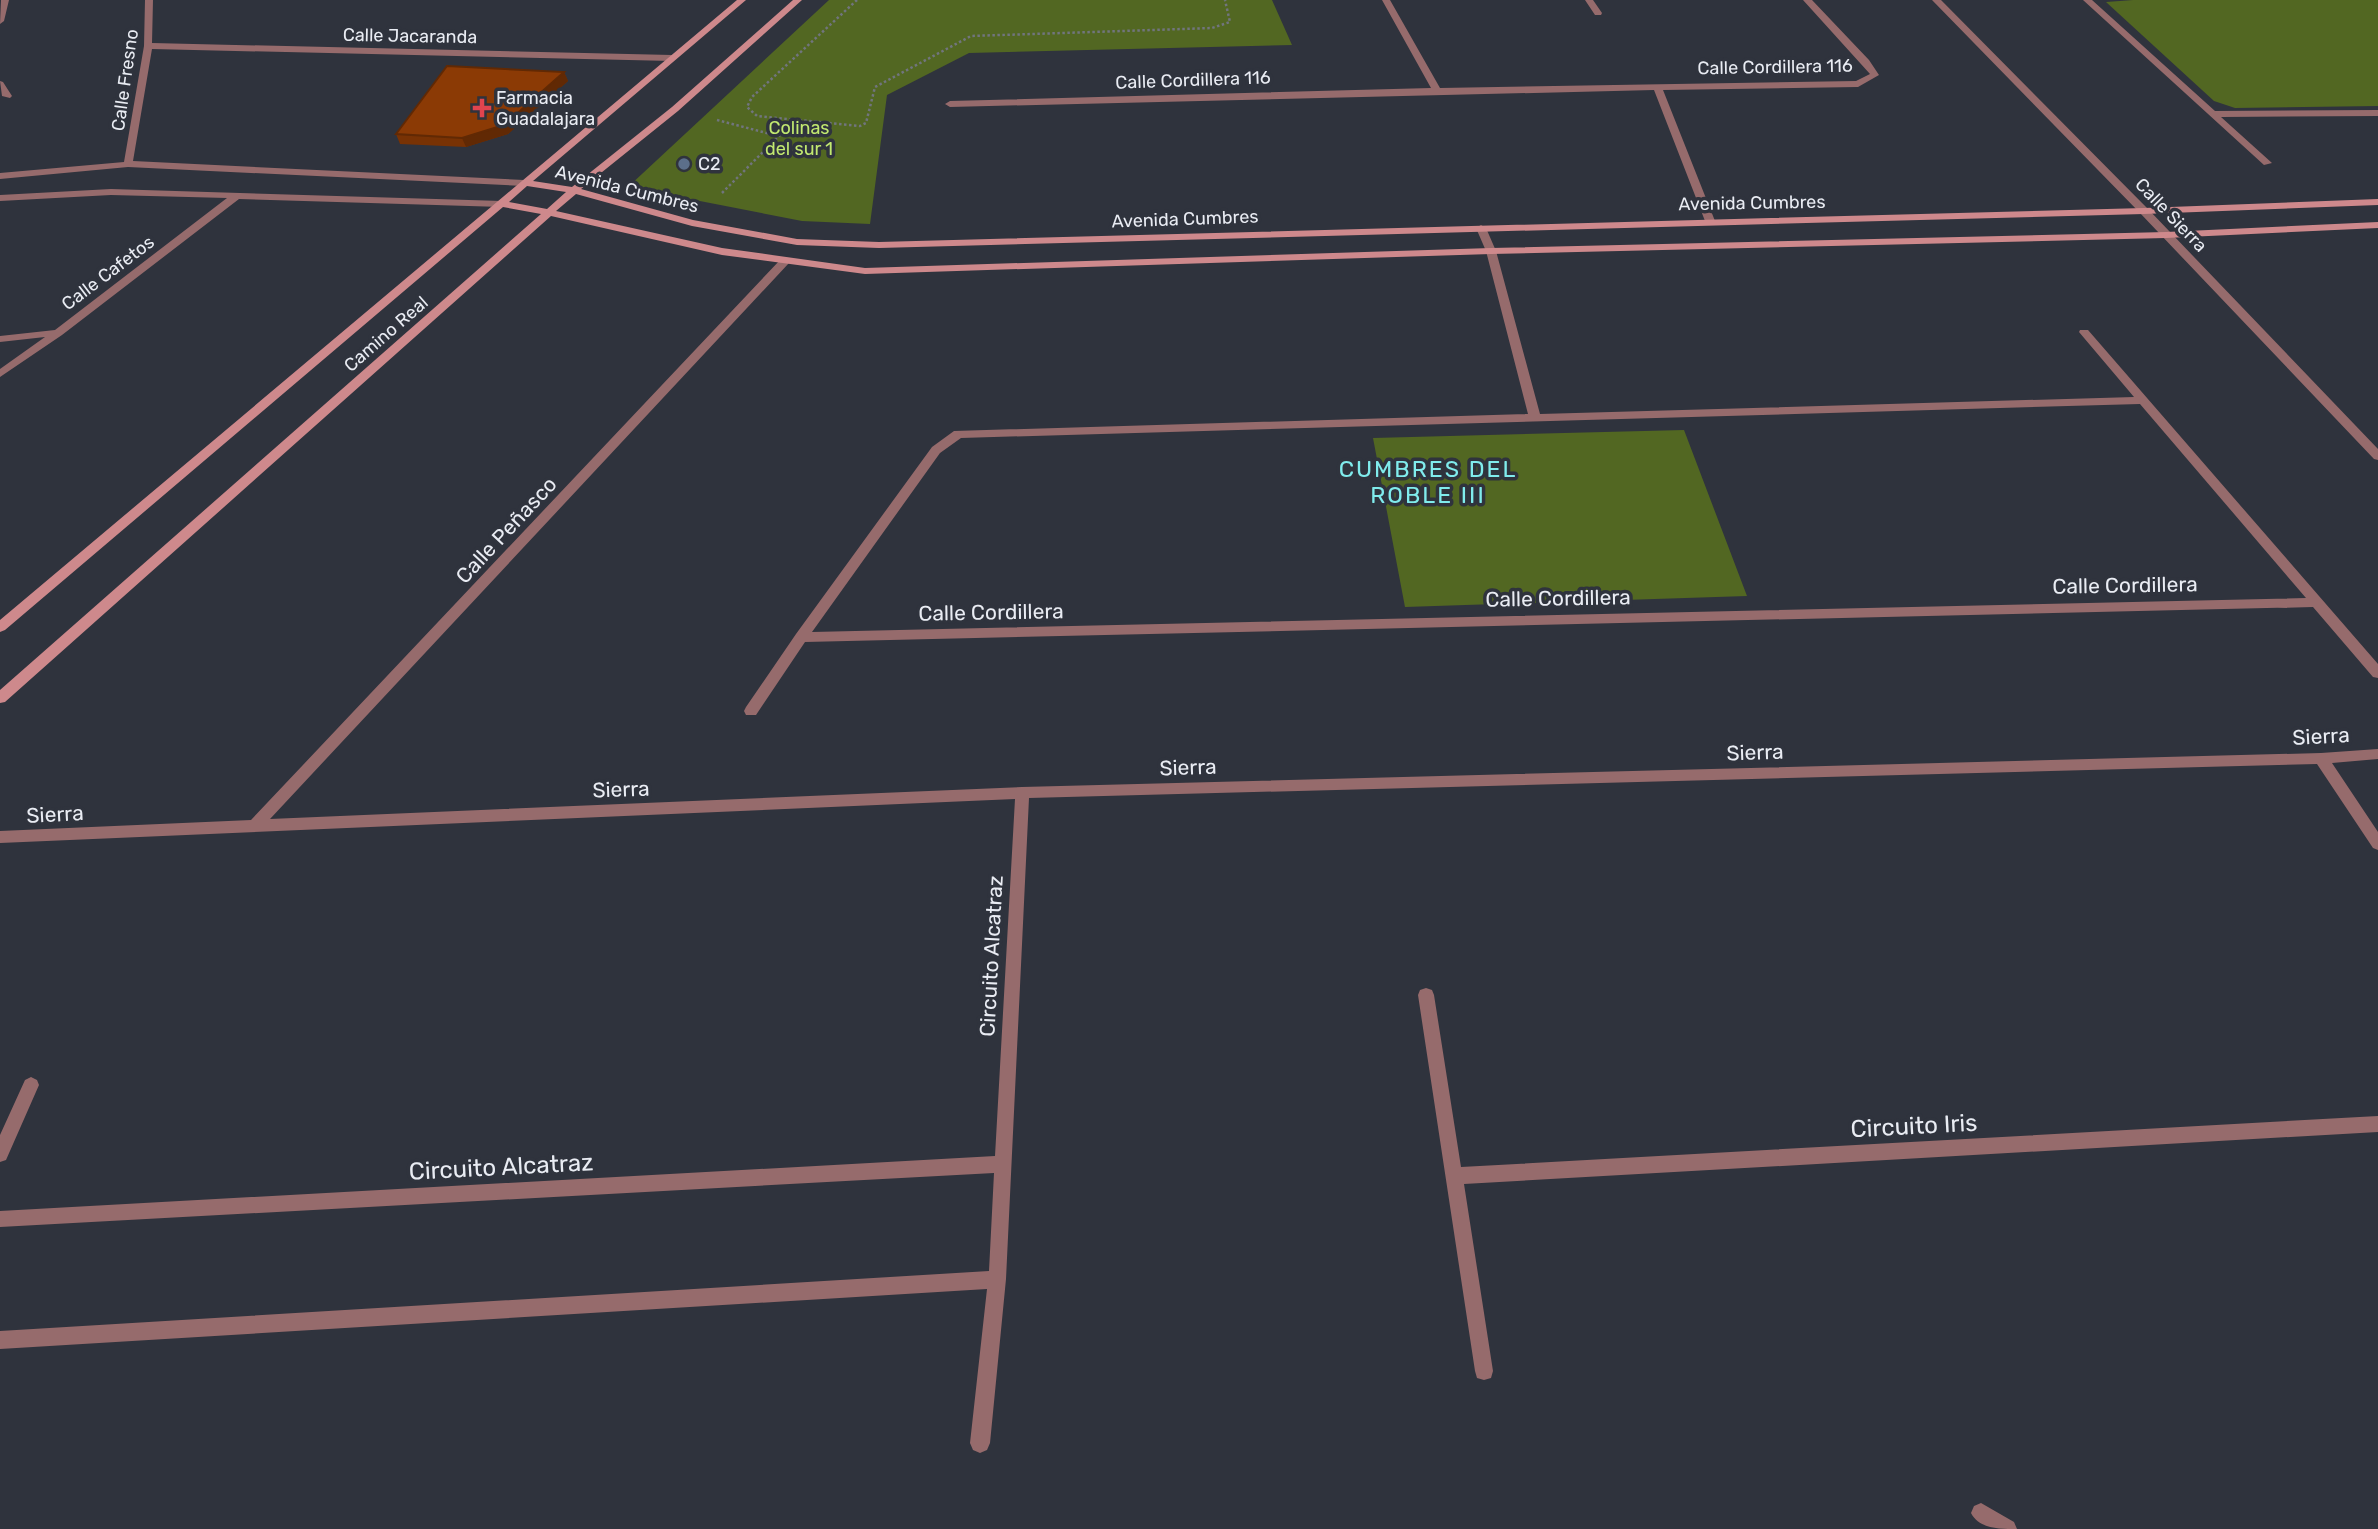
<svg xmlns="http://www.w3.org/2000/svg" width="2378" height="1529" font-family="Rubik,sans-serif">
  <rect width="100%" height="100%" fill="#2f333d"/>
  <path fill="#526722" d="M 829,0 L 1272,0 L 1292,45 L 969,53 L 887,95 L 870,224 L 802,221 L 628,187 Z
    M 2133,0 L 2378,0 L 2378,106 L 2235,108 L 2214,101 L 2106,2 Z
    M 1684,430 L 1747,596 L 1405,607 L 1373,438 Z"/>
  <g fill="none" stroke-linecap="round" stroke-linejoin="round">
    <path stroke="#71757e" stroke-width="2.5" stroke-dasharray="2.5 2.5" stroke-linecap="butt" d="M 857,0 L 752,97 L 747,107 L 757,116 L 860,126 L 866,123 L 875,87 L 971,36 L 1212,28 L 1230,22 L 1225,0
      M 717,120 L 778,136
      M 722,193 L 795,120"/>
    <path fill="#966b6c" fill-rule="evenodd" d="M 1,0 L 9,0 L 4,21 L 0,24 Z
      M 145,0 L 153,0 L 152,43 L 672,55 L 676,58 L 672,61 L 152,49 L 133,161 L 524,180 L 529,183 L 524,186 L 128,167 L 0,179 L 0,173 L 124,162 L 144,46 Z
      M 1382,0 L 1390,0 L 1440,88 L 1856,81 L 1870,74 L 1803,0 L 1812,0 L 1869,60 L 1879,75 L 1858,87 L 1663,90 L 1715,221 L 1710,224 L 1705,221 L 1654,90 L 950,107 L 945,104 L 950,101 L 1431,88 Z
      M 1585,0 L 1593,0 L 1602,13 L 1601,15 L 1595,15 Z
      M 1932,0 L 1941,0 L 2148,209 L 2378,449 L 2378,460 L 2374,459 L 2140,213 Z
      M 2083,0 L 2092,0 L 2215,111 L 2378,110 L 2378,116 L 2221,117 L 2272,163 L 2264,165 Z
      M 0,81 L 3,82 L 12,96 L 10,98 L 2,96 Z
      M 111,189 L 502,201 L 507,204 L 502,207 L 239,199 L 62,335 L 0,377 L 0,369 L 45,337 L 0,342 L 0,336 L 55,330 L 227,198 L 111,195 L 0,201 L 0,195 Z
      M 1481,225 L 1486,228 L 1496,251 L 1540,414 L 2134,397 L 2079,332 L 2080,330 L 2088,330 L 2378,664 L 2378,678 L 2373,677 L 2313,607 L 805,642 L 756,715 L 746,715 L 744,711 L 746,707 L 796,634 L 932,447 L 954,431 L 1528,414 L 1486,251 L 1476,228 ZM 2140,404 L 2306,598 L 812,632 L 940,453 L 961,438 Z
      M 785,258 L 790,261 L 789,263 L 270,819 L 1022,787 L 2321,753 L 2378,749 L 2378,759 L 2332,763 L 2378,832 L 2378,850 L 2373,848 L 2317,764 L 1029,798 L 1006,1279 L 990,1443 L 987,1450 L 980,1453 L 973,1450 L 970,1443 L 987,1289 L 0,1349 L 0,1331 L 989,1271 L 994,1173 L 0,1227 L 0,1211 L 995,1156 L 1015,799 L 0,843 L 0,831 L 251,820 L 781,259 Z
      M 1426,988 L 1432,990 L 1434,995 L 1461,1167 L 2378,1116 L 2378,1132 L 1464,1184 L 1493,1371 L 1491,1378 L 1484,1380 L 1477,1378 L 1475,1371 L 1418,995 L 1420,990 Z
      M 31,1077 L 37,1080 L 39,1085 L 6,1160 L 0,1162 L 0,1135 L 25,1080 Z
      M 1981,1503 L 2014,1522 L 2017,1529 C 2000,1529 1979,1529 1971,1513 L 1974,1506 Z"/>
    <path fill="#ce898c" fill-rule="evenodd" d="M 737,0 L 746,0 L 533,181 L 572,187 L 672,107 L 793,0 L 802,0 L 678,111 L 581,189 L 693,220 L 797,239 L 879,242 L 2144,208 L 2378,199 L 2378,205 L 2144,214 L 879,248 L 797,245 L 692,226 L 576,194 L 556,211 L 722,248 L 865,268 L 1491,248 L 2166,232 L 2378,222 L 2378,228 L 2166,238 L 1491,254 L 865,274 L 722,255 L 551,216 L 5,702 L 0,703 L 0,690 L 541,214 L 503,207 L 5,630 L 0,632 L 0,620 ZM 527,186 L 566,192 L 547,209 L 509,202 Z"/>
  </g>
  <path fill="#783204" d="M 564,72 L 568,81 L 508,134 L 466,147 L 400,144 L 396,134 Z"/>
  <path fill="#612904" d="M 564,72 L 568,81 L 508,134 L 466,147 L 462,138 Z"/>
  <path fill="#8b3a05" stroke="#612904" stroke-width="2" d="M 447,66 L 564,72 L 504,125 L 462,138 L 396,134 Z"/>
  <path fill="#e0444e" stroke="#2f333d" stroke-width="2.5" d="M478.5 97.5h7v7h7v7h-7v7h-7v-7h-7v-7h7z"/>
  <circle fill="#5c6f8a" stroke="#2f333d" stroke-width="2.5" cx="684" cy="164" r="7"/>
  <g text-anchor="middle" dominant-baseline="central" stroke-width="7" stroke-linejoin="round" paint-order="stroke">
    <g font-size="18" fill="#e9ecf3" stroke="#2f333d">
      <text transform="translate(410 36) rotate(1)">Calle Jacaranda</text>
      <text transform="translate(1775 67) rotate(-1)">Calle Cordillera 116</text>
      <text transform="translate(125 80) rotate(-82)">Calle Fresno</text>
      <text transform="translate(1193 80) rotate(-2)">Calle Cordillera 116</text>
      <text transform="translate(627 189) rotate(14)">Avenida Cumbres</text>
      <text transform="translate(1752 203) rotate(-1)">Avenida Cumbres</text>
      <text transform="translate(2171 215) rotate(46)">Calle Sierra</text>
      <text transform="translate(1185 219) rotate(-2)">Avenida Cumbres</text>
      <text transform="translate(108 273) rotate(-37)">Calle Cafetos</text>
      <text transform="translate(386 334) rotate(-41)">Camino Real</text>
    </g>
    <g font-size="18" fill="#e9ecf3" stroke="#2f333d" text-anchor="start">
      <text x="496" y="98">Farmacia<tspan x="496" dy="21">Guadalajara</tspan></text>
      <text x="698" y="164">C2</text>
    </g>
    <g font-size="18" fill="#c2e970" stroke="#2f333d">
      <text x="799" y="128">Colinas<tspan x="799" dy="21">del sur 1</tspan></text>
    </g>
    <g font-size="21" fill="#e9ecf3" stroke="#2f333d">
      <text transform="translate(506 530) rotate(-47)">Calle Peñasco</text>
      <text transform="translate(2125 585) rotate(-1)">Calle Cordillera</text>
      <text transform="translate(1558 598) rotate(-1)">Calle Cordillera</text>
      <text transform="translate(991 612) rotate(-1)">Calle Cordillera</text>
      <text transform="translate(2321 736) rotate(-3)">Sierra</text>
      <text transform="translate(1755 752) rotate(-2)">Sierra</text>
      <text transform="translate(1188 767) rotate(-2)">Sierra</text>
      <text transform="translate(621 789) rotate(-2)">Sierra</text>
      <text transform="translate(55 814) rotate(-3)">Sierra</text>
      <text transform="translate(991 956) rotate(-87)">Circuito Alcatraz</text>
    </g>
    <g font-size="23" letter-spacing="2" fill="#80eced" stroke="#2f333d">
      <text x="1428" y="469">CUMBRES DEL<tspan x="1428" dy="26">ROBLE III</tspan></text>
    </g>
    <g font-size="24" fill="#e9ecf3" stroke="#2f333d">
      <text transform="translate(1914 1126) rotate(-3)">Circuito Iris</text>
      <text transform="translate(501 1167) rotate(-3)">Circuito Alcatraz</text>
    </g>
  </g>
</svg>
